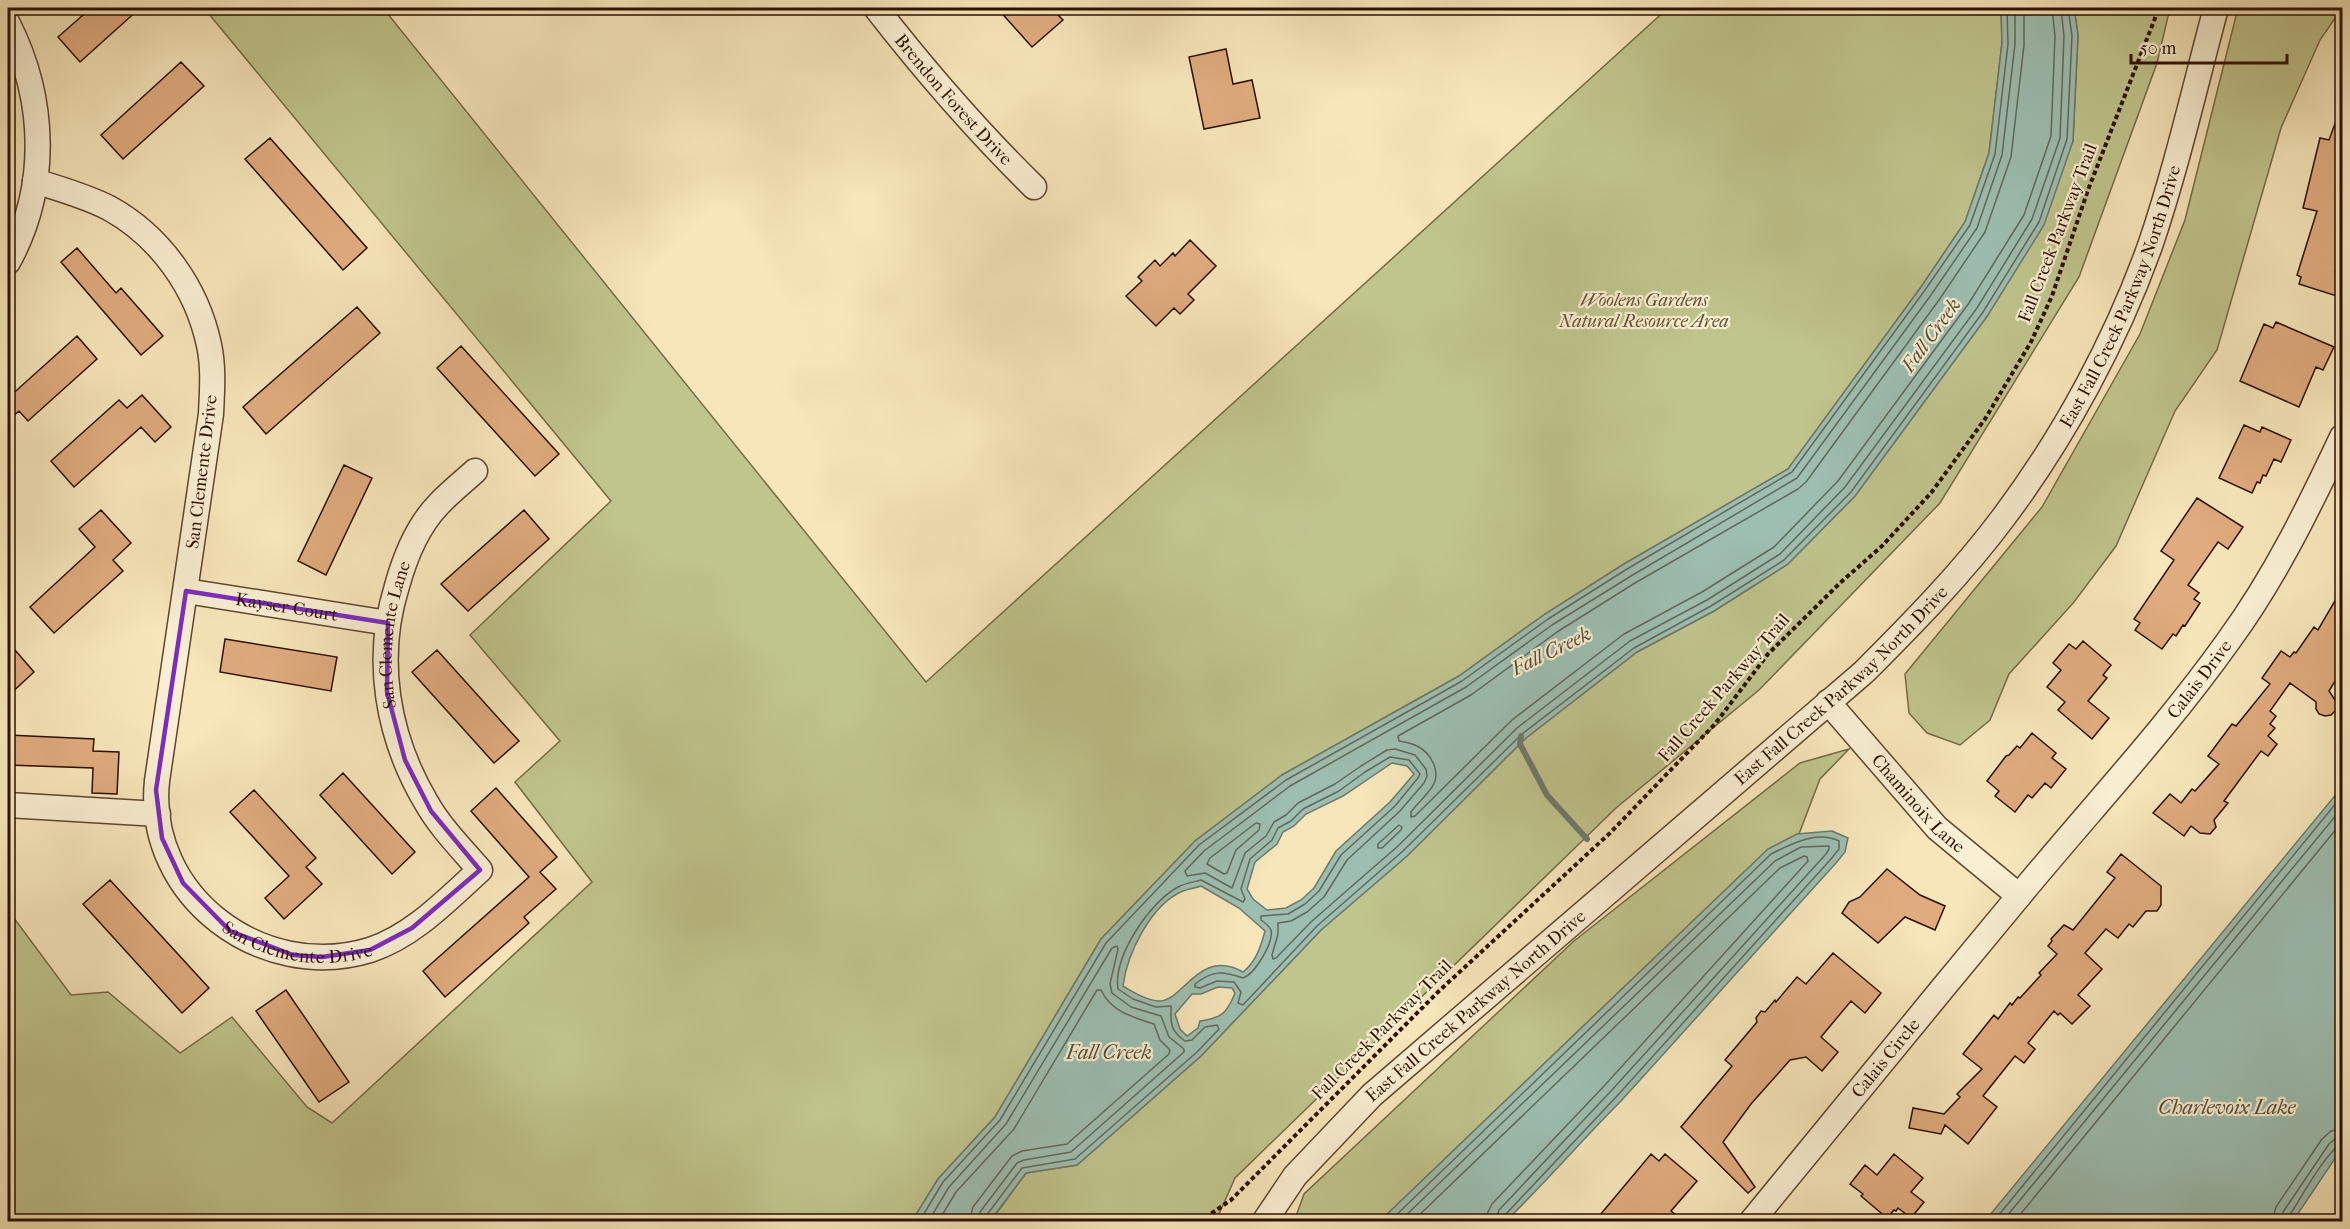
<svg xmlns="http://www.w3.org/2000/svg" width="2350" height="1229" font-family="'IM FELL French Canon',serif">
  <rect width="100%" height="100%" fill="#f6e6ba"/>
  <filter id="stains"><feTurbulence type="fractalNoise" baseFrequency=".00333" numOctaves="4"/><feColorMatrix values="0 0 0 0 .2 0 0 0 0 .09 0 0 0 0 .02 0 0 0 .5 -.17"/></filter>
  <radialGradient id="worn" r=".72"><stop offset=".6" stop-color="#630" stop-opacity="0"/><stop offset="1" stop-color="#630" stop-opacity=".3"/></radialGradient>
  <path fill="#c0c48d" stroke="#766a47" stroke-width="1.5" d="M 204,8 L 383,8 L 926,682 L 1668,8 L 2001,8 L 2002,43 L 1989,153 L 1965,222 L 1921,287 L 1788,469 L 1624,564 L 1545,614 L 1459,676 L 1282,775 L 1195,841 L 1101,939 L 995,1117 L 938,1179 L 912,1221 L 8,1221 L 8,910 L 71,995 L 108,992 L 180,1053 L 232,1017 L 307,1107 L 332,1123 L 592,882 L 515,782 L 560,741 L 470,635 L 611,501 Z
    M 2074,8 L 2170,8 L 2157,63 L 2079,277 L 1940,503 L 1759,690 L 1616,808 L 1235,1178 L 1216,1221 L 990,1222 L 1026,1173 L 1077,1165 L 1201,1056 L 1321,930 L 1407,856 L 1526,738 L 1637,652 L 1714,611 L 1788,564 L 1855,496 L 1988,315 L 2073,141 L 2078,35 Z
    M 2238,8 L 2342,8 L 2320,40 L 2281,128 L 2217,350 L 2175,411 L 2116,546 L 2074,602 L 2009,674 L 1990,720 L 1960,745 L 1927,733 L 1909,713 L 1905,674 L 2042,507 L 2140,334 L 2185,220 Z
    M 1849,749 L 1820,779 L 1799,834 L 1768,849 L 1380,1221 L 1294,1222 L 1304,1194 L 1574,941 L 1800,763 Z"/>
  <path fill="#9dbfb2" stroke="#6f796b" stroke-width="1.5" fill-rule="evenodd" d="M 2001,8 L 2074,8 L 2078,35 L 2073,141 L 2044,225 L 1988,315 L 1855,496 L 1788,564 L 1714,611 L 1637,652 L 1526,738 L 1407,856 L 1321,930 L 1201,1056 L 1077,1165 L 1026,1173 L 990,1221 L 912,1221 L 938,1179 L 995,1117 L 1101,939 L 1195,841 L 1282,775 L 1459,676 L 1545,614 L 1624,564 L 1788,469 L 1921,287 L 1965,222 L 1989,153 L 2002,43 ZM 1392,763 L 1407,766 L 1414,774 L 1390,802 L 1336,851 L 1314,888 L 1301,900 L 1286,908 L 1267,910 L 1253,899 L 1247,889 L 1255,862 L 1277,844 L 1283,832 L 1294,826 L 1306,814 L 1343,796 ZM 1201,886 L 1239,908 L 1265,931 C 1261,946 1256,962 1243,972 C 1198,947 1183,1003 1158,1001 C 1146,1000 1133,992 1123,986 C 1127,954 1151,904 1183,891 C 1189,889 1195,888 1201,886 ZM 1218,987 L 1232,988 L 1235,993 C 1227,1013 1222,1018 1200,1021 L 1198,1028 L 1187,1036 L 1180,1029 L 1175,1014 L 1192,994 L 1201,994 Z
    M 2342,787 L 2342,1148 L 2293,1221 L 1985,1221 Z
    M 1832,831 L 1848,838 L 1845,852 L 1836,863 L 1621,1101 C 1582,1140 1546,1182 1506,1221 L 1380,1221 L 1768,849 L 1797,834 Z"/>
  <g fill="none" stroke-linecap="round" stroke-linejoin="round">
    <path stroke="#64685a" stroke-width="1.5" d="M 2015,8 L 2015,44 L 2002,155 L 1977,228 L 1931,295 L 1797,478 L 1631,576 L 1552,625 L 1466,687 L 1290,786 L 1204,851 L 1185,871 L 1187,876 L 1205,873 L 1232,888 L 1245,853 L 1266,836 L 1274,822 L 1286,815 L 1298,803 L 1335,784 L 1361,766 L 1387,750 L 1395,749 L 1415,755 L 1426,769 L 1427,776 L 1424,783 L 1400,811 L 1347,860 L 1324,897 L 1307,912 L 1291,921 L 1278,923 L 1278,934 L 1272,955 L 1273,959 L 1276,958 L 1312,921 L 1398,846 L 1517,728 L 1630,641 L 1707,600 L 1780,554 L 1845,487 L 1977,308 L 2032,219 L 2060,138 L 2064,36 L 2061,8
      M 2024,8 L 2024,45 L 2011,157 L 1985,232 L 1939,300 L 1806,482 L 1798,489 L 1635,583 L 1557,632 L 1471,695 L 1398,736 L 1399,741 C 1405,742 1412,743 1417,746 C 1431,753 1442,772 1432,787 C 1426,796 1417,804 1411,812 L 1411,817 L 1415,816 L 1512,720 L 1624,634 L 1702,592 L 1774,547 L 1838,481 L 1969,303 L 2024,215 L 2051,136 L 2055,36 L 2052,8
      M 1256,823 L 1260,824 L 1259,830 L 1236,850 L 1227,873 L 1224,874 L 1207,864 L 1210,858 Z
      M 1399,825 L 1402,827 L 1401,830 L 1382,848 L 1378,848 L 1378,844 Z
      M 919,1222 L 943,1182 L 1000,1120 L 1106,943 L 1199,845 L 1286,780 L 1462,681 L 1548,619 L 1627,569 L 1792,472 L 1925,290 L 1970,225 L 1995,154 L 2008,44 L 2007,8
      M 928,1222 L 949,1187 L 1006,1124 L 1112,948 L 1117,946 L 1118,949 L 1110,984 L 1112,993 L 1131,1007 L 1161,1016 L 1169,1037 L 1184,1049 L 1184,1052 L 1071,1152 L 1024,1160 L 1017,1163 L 980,1212 L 978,1222
      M 938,1222 L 956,1192 L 1014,1129 L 1097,990 L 1101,990 C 1111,1012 1133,1017 1154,1024 L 1160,1040 L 1170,1050 L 1169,1054 L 1067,1144 L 1022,1151 L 1012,1156 L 973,1207 L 969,1222
      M 985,1222 L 986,1216 L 1022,1168 L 1075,1159 L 1197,1052 L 1219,1029 L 1217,1025 L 1205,1027 L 1192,1040 L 1185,1041 C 1169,1030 1171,1022 1171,1006 L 1156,1007 L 1133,999 L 1118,989 C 1113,956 1150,902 1178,887 C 1185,883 1194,882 1201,880 L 1243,902 L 1245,899 L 1241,889 L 1250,859 L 1272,840 L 1278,828 L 1291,821 L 1303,809 L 1339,791 L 1365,772 L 1390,757 L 1409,760 L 1420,774 L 1418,778 L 1395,806 L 1341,855 L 1319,891 L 1305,904 L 1288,914 L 1261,916 L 1261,920 C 1264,922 1269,926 1271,930 C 1274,942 1255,974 1243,978 C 1222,971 1213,970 1195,984 L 1195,987 L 1200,988 L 1217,981 L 1234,982 L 1241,992 L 1238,1003 L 1243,1005 L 1317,926 L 1403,851 L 1522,734 L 1634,648 L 1711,606 L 1784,560 L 1851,492 L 1983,312 L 2039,222 L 2067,139 L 2072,36 L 2068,8
      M 1389,1222 L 1771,854 C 1791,844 1817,830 1839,841 L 1839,849 L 1831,859 L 1617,1096 L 1505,1215 L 1503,1222
      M 1399,1222 L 1775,861 L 1801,847 L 1829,846 L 1829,849 L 1826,854 L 1611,1091 L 1499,1210 L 1495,1222
      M 1412,1222 L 1780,868 L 1804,856 L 1807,857 L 1808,861 L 1605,1085 L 1492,1204 L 1488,1212 L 1486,1222
      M 1993,1222 L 2342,796
      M 2002,1222 L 2342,808
      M 2014,1222 L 2342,822
      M 2272,1222 L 2276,1207 L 2322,1139 L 2331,1131 L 2342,1129
      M 2281,1222 L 2283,1212 L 2329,1144 L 2335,1139 L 2342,1138
      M 2288,1222 L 2289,1216 C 2299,1202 2328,1147 2342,1145"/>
    <path stroke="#6f796b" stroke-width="6" d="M 1521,736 L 1520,744 L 1547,795 L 1587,839"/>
  </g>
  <path fill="#dfab7f" stroke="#2b1001" stroke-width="1.5" d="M 91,8 L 140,8 L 80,62 L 58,37 Z
    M 997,8 L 1051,8 L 1063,20 L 1032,47 Z
    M 1226,49 L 1233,84 L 1252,80 L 1260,118 L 1204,129 L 1189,57 Z
    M 181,62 L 204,86 L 123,159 L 101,135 Z
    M 2340,110 L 2343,110 L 2343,247 L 2335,272 L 2343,275 L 2343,298 L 2299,284 L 2301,277 L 2297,275 L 2317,211 L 2303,208 L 2320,138 L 2329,140 Z
    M 270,138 L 367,248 L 343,270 L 245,159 Z
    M 1190,240 L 1216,266 L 1188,294 L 1194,300 L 1180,314 L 1174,308 L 1156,326 L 1126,296 L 1142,281 L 1138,277 L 1155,260 L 1160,266 L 1173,253 L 1175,256 Z
    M 77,248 L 116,293 L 121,288 L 163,336 L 141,355 L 61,262 Z
    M 357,307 L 380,333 L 266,434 L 243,407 Z
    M 2276,322 L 2334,347 L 2323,370 L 2316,367 L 2299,407 L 2240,381 L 2264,324 L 2273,328 Z
    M 77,336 L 97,359 L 28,421 L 19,411 L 8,421 L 8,398 Z
    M 461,346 L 559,454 L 535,476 L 437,368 Z
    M 142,395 L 171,427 L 155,442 L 141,427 L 74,487 L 51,461 L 119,400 L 127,408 Z
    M 2244,425 L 2260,432 L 2262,427 L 2291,440 L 2281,462 L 2274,459 L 2266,476 L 2263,475 L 2260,483 L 2257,482 L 2252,493 L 2219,478 Z
    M 344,465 L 372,478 L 326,575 L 298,561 Z
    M 2197,498 L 2243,527 L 2228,549 L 2218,542 L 2188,585 L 2199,593 L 2194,599 L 2200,603 L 2185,626 L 2183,625 L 2176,636 L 2173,634 L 2162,649 L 2135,630 L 2140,623 L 2134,619 L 2174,560 L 2161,551 Z
    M 101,510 L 131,543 L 113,560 L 123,571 L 54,633 L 30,607 L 95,547 L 79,529 Z
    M 524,510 L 549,539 L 468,611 L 441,584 Z
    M 2343,587 L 2343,668 L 2329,691 L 2337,703 L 2336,710 L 2331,715 L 2325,716 L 2319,714 L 2316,709 L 2316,702 L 2290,683 L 2270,711 L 2276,716 L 2270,724 L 2275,728 L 2268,736 L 2277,744 L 2268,756 L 2261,751 L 2224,801 L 2228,803 L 2214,820 L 2216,827 L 2210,834 L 2200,833 L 2191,826 L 2184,836 L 2153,813 L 2170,794 L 2181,803 L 2192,789 L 2195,791 L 2219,764 L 2208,756 L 2232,724 L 2236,726 L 2270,684 L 2262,678 L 2281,651 L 2290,657 L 2294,652 L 2296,653 L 2314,627 L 2318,630 Z
    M 225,639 L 337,657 L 331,691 L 220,672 Z
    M 2083,641 L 2111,665 L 2103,675 L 2107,678 L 2088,701 L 2109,718 L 2092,739 L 2058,710 L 2065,702 L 2047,687 L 2061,670 L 2053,663 L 2069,644 L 2076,649 Z
    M 8,642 L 34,672 L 8,696 Z
    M 437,650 L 519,741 L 494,763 L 412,672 Z
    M 2032,733 L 2056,753 L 2052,758 L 2066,769 L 2051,788 L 2045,783 L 2032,798 L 2028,795 L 2015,812 L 1995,796 L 1999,791 L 1987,781 L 2006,756 L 2009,755 L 2017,746 L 2020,748 Z
    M 8,735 L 94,739 L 93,751 L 119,752 L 117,794 L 92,793 L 93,768 L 8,765 Z
    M 343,773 L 415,852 L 392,874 L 320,795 Z
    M 496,788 L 557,857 L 540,872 L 556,889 L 524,917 L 529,923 L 445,997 L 423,971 L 529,877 L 471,811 Z
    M 254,790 L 316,858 L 306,867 L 322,884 L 284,919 L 265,898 L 289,876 L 230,812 Z
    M 2121,854 L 2161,886 L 2161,905 L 2157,911 L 2146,911 L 2133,927 L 2129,924 L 2118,938 L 2106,929 L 2085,953 L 2102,969 L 2078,995 L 2090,1006 L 2072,1024 L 2060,1013 L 2058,1015 L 2054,1011 L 2028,1043 L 2035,1049 L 2024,1063 L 2015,1056 L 1983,1096 L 1997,1107 L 1968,1144 L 1945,1125 L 1941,1134 L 1909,1128 L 1913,1108 L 1944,1114 L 1960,1097 L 1957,1094 L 1982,1069 L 1963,1054 L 1994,1015 L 1998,1019 L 2010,1003 L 2012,1005 L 2018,997 L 2020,998 L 2041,975 L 2039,973 L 2057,954 L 2048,946 L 2052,941 L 2051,939 L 2064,925 L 2073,930 L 2115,878 L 2107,872 Z
    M 1887,869 L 1920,895 L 1945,906 L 1935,930 L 1905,917 L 1878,943 L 1842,913 L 1849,902 L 1860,897 Z
    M 110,880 L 209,988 L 182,1013 L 83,904 Z
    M 1833,953 L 1881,993 L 1865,1013 L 1851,1001 L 1821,1037 L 1838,1052 L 1822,1071 L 1806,1057 L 1790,1060 L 1751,1104 L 1723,1142 L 1755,1187 L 1748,1193 L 1681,1127 L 1732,1066 L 1725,1060 L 1757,1022 L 1756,1018 L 1761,1011 L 1765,1012 L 1775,1000 L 1776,1002 L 1797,977 L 1806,984 Z
    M 286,990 L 349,1082 L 319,1102 L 256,1011 Z
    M 1651,1154 L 1659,1161 L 1665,1154 L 1697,1181 L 1671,1211 L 1684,1221 L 1595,1221 Z
    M 1894,1154 L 1923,1178 L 1911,1192 L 1924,1202 L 1911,1218 L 1898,1208 L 1896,1211 L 1894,1210 L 1887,1218 L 1861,1196 L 1863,1194 L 1850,1184 L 1865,1165 L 1877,1175 Z"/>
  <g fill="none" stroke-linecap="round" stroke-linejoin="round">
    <defs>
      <g id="minor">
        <path id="s1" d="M 876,8 C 925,71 977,131 1034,187"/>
        <path d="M 8,24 C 46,99 49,188 8,262"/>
        <path id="s2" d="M 35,181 C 60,189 86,196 109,208 C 160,236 197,288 209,345 C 214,368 212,391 211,414 L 157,781 C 145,896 262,983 370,950 C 413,936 447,900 480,870 C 461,848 440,827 426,802 C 387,736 374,659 397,586 C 405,557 417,527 438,505 C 449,493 463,482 475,471"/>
        <path id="s3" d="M 186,591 L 388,623"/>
        <path id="s4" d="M 1828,702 L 1937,828 L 2019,896"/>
        <path d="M 8,805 L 158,814"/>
        <path id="s5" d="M 1264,1222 L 1295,1176 L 1372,1095 L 1864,672 C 1913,623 1962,573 2003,518 C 2064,437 2117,339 2151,243 C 2177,166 2195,86 2216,8"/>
        <path id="s6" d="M 1751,1222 C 1841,1113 1929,1004 2019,896 C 2089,811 2165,730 2229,640 C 2275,577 2309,507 2342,437"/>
      </g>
    </defs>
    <use href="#minor" stroke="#5e462f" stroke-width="27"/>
    <path stroke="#2b1001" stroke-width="4" stroke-dasharray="4.5 3" stroke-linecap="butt" d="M 1199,1222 L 1231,1200 L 1439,991 L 1610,833 L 1715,724 L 1768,654 L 1840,583 L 1882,546 L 1931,493 L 1985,419 L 2031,342 L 2052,296 L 2088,190 L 2159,8"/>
    <use href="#minor" stroke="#f9efd2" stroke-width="24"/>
  </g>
  <path fill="none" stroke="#7b2cbf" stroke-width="4.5" stroke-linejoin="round" d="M 186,591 L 388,623 L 387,692 L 405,760 L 431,811 L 480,870 L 412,928 L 370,950 L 322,957 L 293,955 L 230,931 L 183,883 L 162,838 L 156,790 Z"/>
  <g text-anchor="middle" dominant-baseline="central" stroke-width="4.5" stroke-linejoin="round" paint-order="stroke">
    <g font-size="18" fill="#2b1001" stroke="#f9efd2">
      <text stroke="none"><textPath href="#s1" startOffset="120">Brendon Forest Drive</textPath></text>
      <text transform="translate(2058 233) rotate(-69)">Fall Creek Parkway Trail</text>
      <text stroke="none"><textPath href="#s5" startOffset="1276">East Fall Creek Parkway North Drive</textPath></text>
      <text transform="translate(202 472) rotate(-83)">San Clemente Drive</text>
      <text stroke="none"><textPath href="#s3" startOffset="102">Kayser Court</textPath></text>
      <text stroke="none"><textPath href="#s2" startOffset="1413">San Clemente Lane</textPath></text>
      <text stroke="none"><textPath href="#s6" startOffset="704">Calais Drive</textPath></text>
      <text stroke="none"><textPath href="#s5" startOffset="790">East Fall Creek Parkway North Drive</textPath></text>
      <text transform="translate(1724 688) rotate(-49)">Fall Creek Parkway Trail</text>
      <text stroke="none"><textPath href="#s4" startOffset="136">Chaminoix Lane</textPath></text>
      <text stroke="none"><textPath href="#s2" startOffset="938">San Clemente Drive</textPath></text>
      <text stroke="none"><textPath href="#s5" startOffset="304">East Fall Creek Parkway North Drive</textPath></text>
      <text transform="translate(1382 1030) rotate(-45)">Fall Creek Parkway Trail</text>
      <text stroke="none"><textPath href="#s6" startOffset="212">Calais Circle</textPath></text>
    </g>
    <g font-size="18" font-style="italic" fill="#5f4f32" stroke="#f9efd2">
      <text x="1644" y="300">Woolens Gardens<tspan x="1644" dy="21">Natural Resource Area</tspan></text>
    </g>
    <g font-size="20" font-style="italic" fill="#534d3f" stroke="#f9efd2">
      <text transform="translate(1931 335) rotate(-54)">Fall Creek</text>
      <text transform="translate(1551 651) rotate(-26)">Fall Creek</text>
      <text x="1109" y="1052">Fall Creek</text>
      <text x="2227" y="1107">Charlevoix Lake</text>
    </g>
  </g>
  <rect width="2350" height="1229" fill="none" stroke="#f6e6ba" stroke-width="30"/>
  <rect x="9" y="9" width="2332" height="1211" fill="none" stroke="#2b1001" stroke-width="3"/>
  <rect x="15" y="15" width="2320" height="1199" fill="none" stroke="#2b1001" stroke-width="1.5"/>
  <path d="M2131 54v9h156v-9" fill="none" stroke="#2b1001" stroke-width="3"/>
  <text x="2140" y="54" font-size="18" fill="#2b1001" stroke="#f9efd2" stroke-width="4.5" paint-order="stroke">50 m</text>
  <rect width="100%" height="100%" filter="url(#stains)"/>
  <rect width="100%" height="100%" fill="url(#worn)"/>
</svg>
